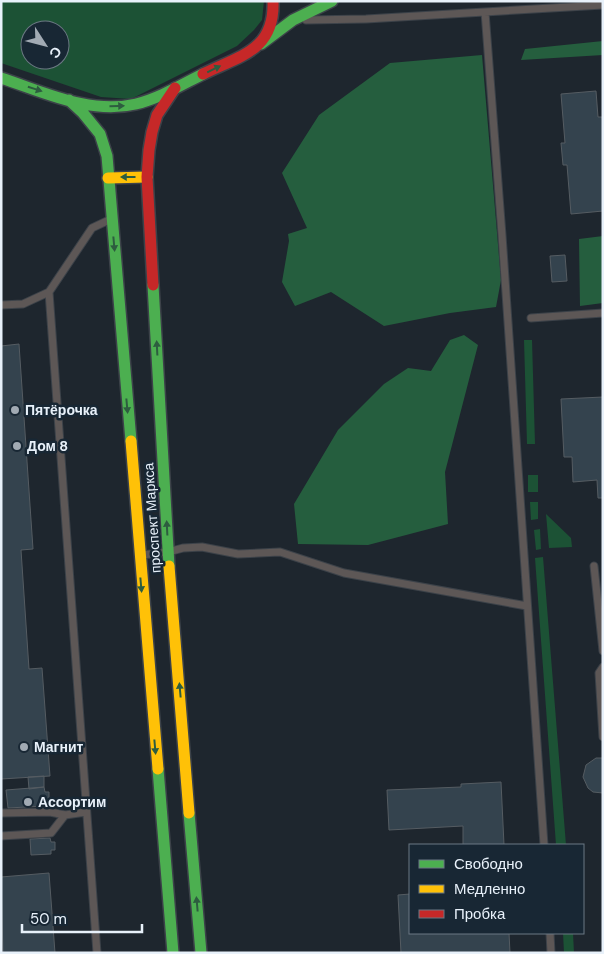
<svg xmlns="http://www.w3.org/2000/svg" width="604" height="954" font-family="'DM Sans',sans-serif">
  <rect width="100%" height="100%" fill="#1e262e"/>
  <path fill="#1c5235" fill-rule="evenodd" d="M 1,1 L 264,1 L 262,20 L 254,30 L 237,46 L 131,99 L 101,97 L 1,63 ZM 30,30 L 60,30 L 60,60 L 30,60 Z
    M 524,340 L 532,340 L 535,444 L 527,444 Z
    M 528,475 L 538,475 L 538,492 L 528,492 Z
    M 530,502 L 538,502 L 538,519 L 531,520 Z
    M 546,514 L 571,538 L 572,547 L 549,548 Z
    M 540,529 L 541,549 L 536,550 L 534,530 Z
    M 543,557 L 566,845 L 556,845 L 535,558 Z
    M 563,933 L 573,933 L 574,953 L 564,953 Z"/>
  <path fill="#255e3e" d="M 603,41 L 603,55 L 521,60 L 525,49 Z
    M 482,55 L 501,280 L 496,307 L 450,313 L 384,326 L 331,292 L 295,306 L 282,282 L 289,241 L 288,234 L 307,228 L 282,173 L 319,115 L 390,63 Z
    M 603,236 L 603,303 L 580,306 L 579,239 Z
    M 464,335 L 478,345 L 445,472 L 448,524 L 368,545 L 298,544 L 294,504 L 338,430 L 384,384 L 408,368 L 431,371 L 450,340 Z"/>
  <path fill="#34434e" stroke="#555c62" d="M 596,91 L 598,117 L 602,117 L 603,123 L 603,211 L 571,214 L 567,165 L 563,165 L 561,143 L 565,143 L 561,94 Z
    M 565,255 L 567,281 L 552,282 L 550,256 Z
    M 19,344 L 33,549 L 21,550 L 29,669 L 42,668 L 50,776 L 1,779 L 1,346 Z
    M 603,397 L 603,498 L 598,498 L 597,480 L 573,482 L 572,457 L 564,457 L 561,399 Z
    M 596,758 L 603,758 L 603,793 L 593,792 L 588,788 L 583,777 L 586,765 Z
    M 44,776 L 44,787 L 29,789 L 28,777 Z
    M 501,782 L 504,845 L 463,845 L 463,826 L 389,830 L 387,790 L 461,787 L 461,784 Z
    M 44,787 L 45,792 L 49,792 L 49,800 L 45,800 L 45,806 L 8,808 L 6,790 Z
    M 50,838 L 51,842 L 55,842 L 55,850 L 51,850 L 51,854 L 31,855 L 30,839 Z
    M 49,873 L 55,953 L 3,953 L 1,877 Z
    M 410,894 L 410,933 L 509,933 L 510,953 L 401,953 L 398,895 Z"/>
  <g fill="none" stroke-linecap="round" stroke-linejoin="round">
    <defs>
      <path id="lane" d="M 485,12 L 502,235 L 544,845
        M 306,20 L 366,19 L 603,5
        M 1,305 L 23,304 L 49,292
        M 531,318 L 603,313
        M 142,555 L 168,552 L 183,548 L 202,547 L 238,554 L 280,552 L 344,573 L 527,606
        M 594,566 L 603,651
        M 603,737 L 599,673 L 603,667
        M 1,813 L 50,812 L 65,815 L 86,812
        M 1,836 L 51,833 L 65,815
        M 550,933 L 551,953
        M 97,953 L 49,292 L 92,228 L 109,220"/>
      <path id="fast" d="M 261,44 L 293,20 L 332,1
        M 1,78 C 44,92 90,115 136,104 C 160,98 181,85 203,74
        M 69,100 L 83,113 L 100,134 L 107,156 L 131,441
        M 153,285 L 169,566
        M 158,769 L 173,953
        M 189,813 L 201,953"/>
      <path id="slow" d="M 108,178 L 147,177
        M 131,441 L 158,769
        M 169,566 L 189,813"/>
      <path id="jam" d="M 203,74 C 239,56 275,51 273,1
        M 153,285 L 147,177 L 149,150 L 152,132 L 157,115 L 175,88"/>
    </defs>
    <use href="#lane" stroke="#3c4249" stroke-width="9"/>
    <use href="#fast" stroke="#3c4249" stroke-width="14"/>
    <use href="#slow" stroke="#3c4249" stroke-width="14"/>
    <use href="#jam" stroke="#3c4249" stroke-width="14"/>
    <use href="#lane" stroke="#5d5756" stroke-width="7"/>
    <use href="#fast" stroke="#4caf50" stroke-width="11"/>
    <use href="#slow" stroke="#ffc107" stroke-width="11"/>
    <use href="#jam" stroke="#c62828" stroke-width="11"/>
  </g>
  <defs><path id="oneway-solid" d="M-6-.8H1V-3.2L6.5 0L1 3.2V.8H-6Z" transform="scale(1.25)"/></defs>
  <g fill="#2d5d3f">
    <use href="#oneway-solid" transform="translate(214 69) rotate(-26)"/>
    <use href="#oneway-solid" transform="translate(35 89) rotate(18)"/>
    <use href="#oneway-solid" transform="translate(117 106) rotate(-2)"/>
    <use href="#oneway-solid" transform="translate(128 177) rotate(180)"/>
    <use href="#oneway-solid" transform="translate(114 244) rotate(85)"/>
    <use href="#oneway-solid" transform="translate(157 348) rotate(-93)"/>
    <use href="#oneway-solid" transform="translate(127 406) rotate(85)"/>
    <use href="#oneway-solid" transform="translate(167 528) rotate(-93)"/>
    <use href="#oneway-solid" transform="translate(141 585) rotate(85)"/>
    <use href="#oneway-solid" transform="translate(180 690) rotate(-95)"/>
    <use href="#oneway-solid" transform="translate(155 747) rotate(85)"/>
    <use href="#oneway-solid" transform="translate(197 904) rotate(-95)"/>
  </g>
  <g fill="#a1aab3" stroke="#182734" stroke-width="2">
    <circle cx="15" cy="410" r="5"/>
    <circle cx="17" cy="446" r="5"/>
    <circle cx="24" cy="747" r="5"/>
    <circle cx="28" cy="802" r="5"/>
  </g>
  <g text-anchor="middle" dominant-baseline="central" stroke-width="5" stroke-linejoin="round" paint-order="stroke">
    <g font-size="14" font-weight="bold" fill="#e8f1fa" stroke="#182734" text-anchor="start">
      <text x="25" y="410">Пятёрочка</text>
      <text x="27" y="446">Дом 8</text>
      <text x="34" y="747">Магнит</text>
      <text x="38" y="802">Ассортим</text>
    </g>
    <g font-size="14" fill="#e8f1fa" stroke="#182734">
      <text transform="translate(152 518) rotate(-94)">проспект Маркса</text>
    </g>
  </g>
  <rect width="604" height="954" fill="none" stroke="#e8f1fa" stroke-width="5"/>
  <rect x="409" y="844" width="175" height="90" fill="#182734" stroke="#6b7883"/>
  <rect x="419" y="860" width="25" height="8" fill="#4caf50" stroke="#6b7883"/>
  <text x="454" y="869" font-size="15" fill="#e8f1fa">Свободно</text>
  <rect x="419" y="885" width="25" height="8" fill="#ffc107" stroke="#6b7883"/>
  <text x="454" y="894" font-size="15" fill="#e8f1fa">Медленно</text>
  <rect x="419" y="910" width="25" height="8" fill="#c62828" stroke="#6b7883"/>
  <text x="454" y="919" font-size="15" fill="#e8f1fa">Пробка</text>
  <g transform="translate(45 45) rotate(126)"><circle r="24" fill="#182734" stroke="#6b7883"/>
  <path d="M0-4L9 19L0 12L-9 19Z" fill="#a1aab3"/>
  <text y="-8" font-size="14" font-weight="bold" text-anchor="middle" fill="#e8f1fa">С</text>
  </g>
  <path d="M22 924v8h120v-8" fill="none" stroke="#e8f1fa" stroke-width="2.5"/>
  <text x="30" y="924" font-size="15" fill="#e8f1fa" stroke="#182734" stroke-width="4" paint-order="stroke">50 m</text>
</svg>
